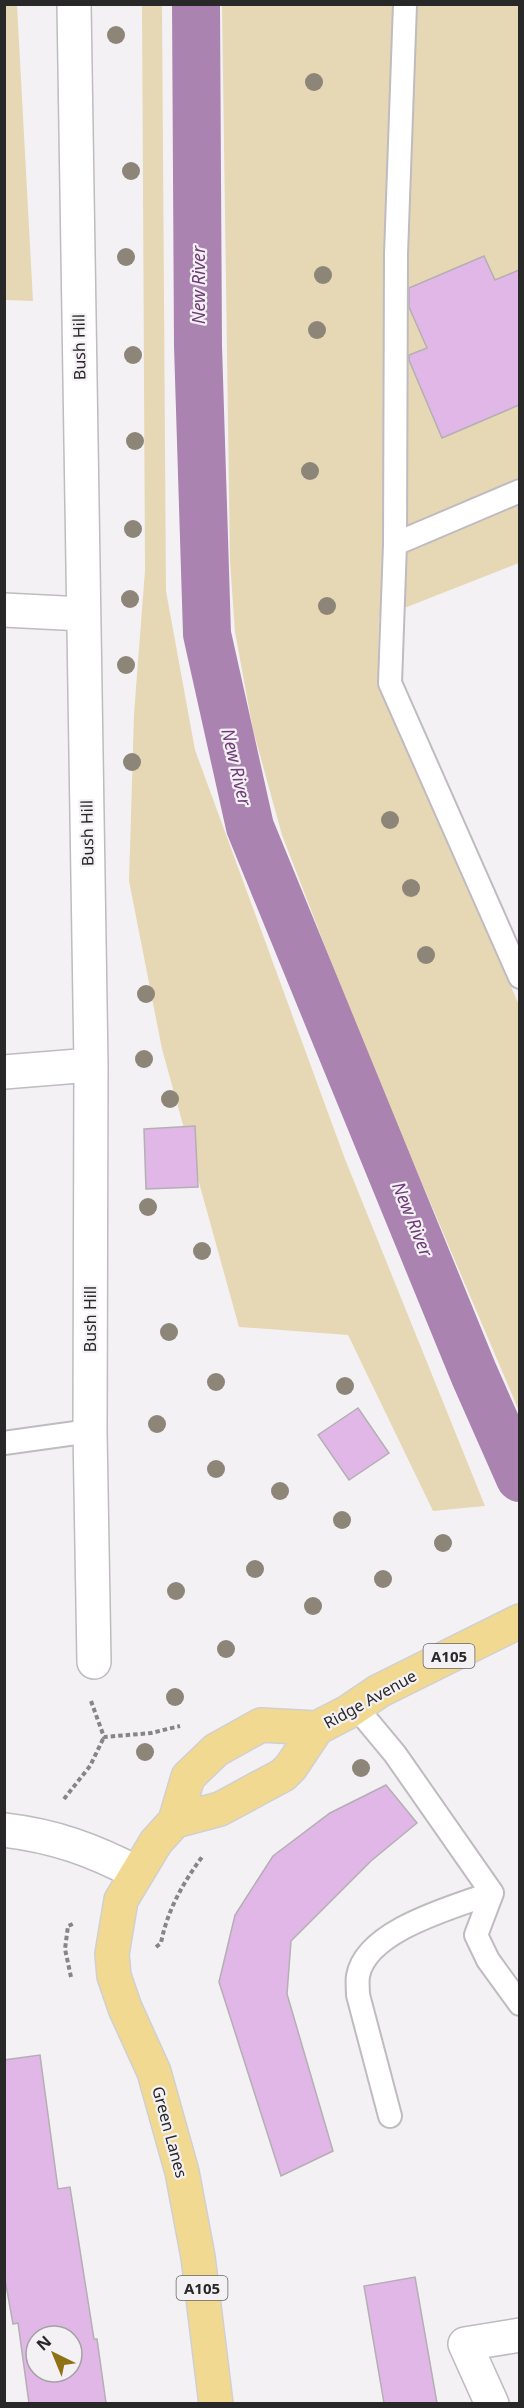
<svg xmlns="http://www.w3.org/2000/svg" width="524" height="2408" font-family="'Noto Sans',sans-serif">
  <rect width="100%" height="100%" fill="#f4f1f5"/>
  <path fill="#e6d8b4" d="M 17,5 L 33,301 L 5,300 L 4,5 Z
    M 142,5 L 162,5 L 166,591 L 195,750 L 345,1159 L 485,1506 L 433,1511 L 348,1335 L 239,1327 L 162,1049 L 129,881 L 134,714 L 145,570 Z
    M 222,5 L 519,5 L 519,563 L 379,618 L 378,668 L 382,691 L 519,1005 L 519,1411 L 364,1047 L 282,835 L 253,730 L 235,632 L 230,562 Z"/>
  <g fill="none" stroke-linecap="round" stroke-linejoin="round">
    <path stroke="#ab83b1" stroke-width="48" d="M 196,4 L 198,346 L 207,634 L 250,827 L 474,1374 L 520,1478"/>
  </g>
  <path fill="#e1b7e8" stroke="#b3afb3" stroke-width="1.5" fill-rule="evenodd" d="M 484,256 L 495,280 L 519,270 L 519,405 L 442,438 L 409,360 L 409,355 L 427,348 L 409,307 L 409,288 Z
    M 195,1126 L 198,1187 L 146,1189 L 144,1129 Z
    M 358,1408 L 389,1453 L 349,1480 L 318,1435 Z
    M 386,1785 L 417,1823 L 371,1861 L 291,1941 L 287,1994 L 333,2151 L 281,2176 L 219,1982 L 235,1915 L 273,1856 L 330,1813 Z
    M 40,2055 L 58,2189 L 70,2187 L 94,2339 L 97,2339 L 106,2403 L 29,2403 L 18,2323 L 13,2324 L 4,2274 L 4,2060 ZM 36,2336 L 72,2336 L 72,2372 L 36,2372 Z
    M 415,2277 L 437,2403 L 384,2403 L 364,2286 Z"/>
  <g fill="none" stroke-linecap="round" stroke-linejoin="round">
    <defs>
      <path id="service" d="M 520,491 L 395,544 L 390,683 L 520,977
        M 395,544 L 396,254 L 405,4
        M 4,1443 L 90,1431
        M 355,1706 L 395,1754 L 492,1893 L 476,1935 L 488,1960 L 520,2004
        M 390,2116 L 358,1995 C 358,1989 357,1982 358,1976 C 366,1930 454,1907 492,1893"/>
      <path id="minor" d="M 74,4 L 91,1065 L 90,1431 L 94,1662
        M 4,610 L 83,614
        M 4,1072 L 91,1065
        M 492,2404 L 465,2344 L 520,2335"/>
      <path id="tertiary" d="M 4,1830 C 55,1836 93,1850 137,1873"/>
      <path id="primary" d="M 175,1821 L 220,1809 L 283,1775 L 291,1767 L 317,1728
        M 216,2404 L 198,2257 L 182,2172 L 154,2072 L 125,2008 L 114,1976 L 112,1954 L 121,1900 L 156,1842 L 175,1821 L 188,1777 L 216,1750 L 261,1725 L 317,1728 L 348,1712 L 379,1691 L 520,1621"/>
    </defs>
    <use href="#service" stroke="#bfbbc0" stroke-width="26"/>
    <use href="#minor" stroke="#bfbbc0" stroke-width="36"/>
    <use href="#tertiary" stroke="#bfbbc0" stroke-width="36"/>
    <use href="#primary" stroke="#d0d0d0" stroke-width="36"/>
    <path stroke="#878588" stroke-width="4" stroke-dasharray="4.5 3" stroke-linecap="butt" d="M 91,1701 L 104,1737 L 151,1733 L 180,1726
      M 64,1799 L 90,1766 L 104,1737
      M 156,1947 L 161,1943 C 167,1911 183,1883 202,1857
      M 71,1977 L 65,1949 L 68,1926 L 75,1923"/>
    <use href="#service" stroke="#fff" stroke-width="22"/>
    <use href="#minor" stroke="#fff" stroke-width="33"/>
    <use href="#tertiary" stroke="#fff" stroke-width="33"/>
    <use href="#primary" stroke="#f2d991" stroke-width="33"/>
  </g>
  <g fill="#8c8578">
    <circle cx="116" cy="35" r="9"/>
    <circle cx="314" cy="82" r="9"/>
    <circle cx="131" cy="171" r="9"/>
    <circle cx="126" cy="257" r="9"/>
    <circle cx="323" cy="275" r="9"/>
    <circle cx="317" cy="330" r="9"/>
    <circle cx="133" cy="355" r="9"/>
    <circle cx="135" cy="441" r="9"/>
    <circle cx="310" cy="471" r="9"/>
    <circle cx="133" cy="529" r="9"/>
    <circle cx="130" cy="599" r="9"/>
    <circle cx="327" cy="606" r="9"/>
    <circle cx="126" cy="665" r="9"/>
    <circle cx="132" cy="762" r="9"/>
    <circle cx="390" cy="820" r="9"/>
    <circle cx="411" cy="888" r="9"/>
    <circle cx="426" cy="955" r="9"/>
    <circle cx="146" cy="994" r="9"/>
    <circle cx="144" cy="1059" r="9"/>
    <circle cx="170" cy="1099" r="9"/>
    <circle cx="148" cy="1207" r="9"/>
    <circle cx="202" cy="1251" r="9"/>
    <circle cx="169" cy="1332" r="9"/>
    <circle cx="216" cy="1382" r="9"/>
    <circle cx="345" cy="1386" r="9"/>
    <circle cx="157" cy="1424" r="9"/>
    <circle cx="216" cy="1469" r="9"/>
    <circle cx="280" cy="1491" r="9"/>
    <circle cx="342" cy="1520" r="9"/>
    <circle cx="443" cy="1543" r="9"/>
    <circle cx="255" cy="1569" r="9"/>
    <circle cx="383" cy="1579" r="9"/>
    <circle cx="176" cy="1591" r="9"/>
    <circle cx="313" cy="1606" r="9"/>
    <circle cx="226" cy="1649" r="9"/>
    <circle cx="175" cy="1697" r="9"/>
    <circle cx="145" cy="1752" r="9"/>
    <circle cx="361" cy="1768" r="9"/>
  </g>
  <g text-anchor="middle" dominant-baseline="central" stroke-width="4.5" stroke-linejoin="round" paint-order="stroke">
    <g fill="#f4f1f5" stroke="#666466" stroke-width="1.5">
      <rect x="423.5" y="1644" width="51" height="24" rx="4.5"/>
      <rect x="176.5" y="2276" width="51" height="24" rx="4.5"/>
    </g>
    <g font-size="15" font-weight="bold" fill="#292829">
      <text x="449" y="1656">A105</text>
      <text x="202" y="2288">A105</text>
    </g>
    <g font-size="16" fill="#292829" stroke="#f4f1f5">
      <text transform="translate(79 347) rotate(-91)">Bush Hill</text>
      <text transform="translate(87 833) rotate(-91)">Bush Hill</text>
      <text transform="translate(90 1319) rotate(-90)">Bush Hill</text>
      <text transform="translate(370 1699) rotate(-29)">Ridge Avenue</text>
      <text transform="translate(170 2132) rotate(75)">Green Lanes</text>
    </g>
    <g font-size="18" font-style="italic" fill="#6f3c78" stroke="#f4f1f5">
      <text transform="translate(198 285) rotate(-90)">New River</text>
      <text transform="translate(237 767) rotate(77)">New River</text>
      <text transform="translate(413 1219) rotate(68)">New River</text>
    </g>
  </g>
  <rect width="524" height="2408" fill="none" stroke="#292829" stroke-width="12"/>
  <g transform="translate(54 2354) rotate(317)"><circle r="28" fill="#f4f1f5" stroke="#a3a1a3" stroke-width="1.5"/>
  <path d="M0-4.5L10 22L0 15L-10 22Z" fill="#8f7116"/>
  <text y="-9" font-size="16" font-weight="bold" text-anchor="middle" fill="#292829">N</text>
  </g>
</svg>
